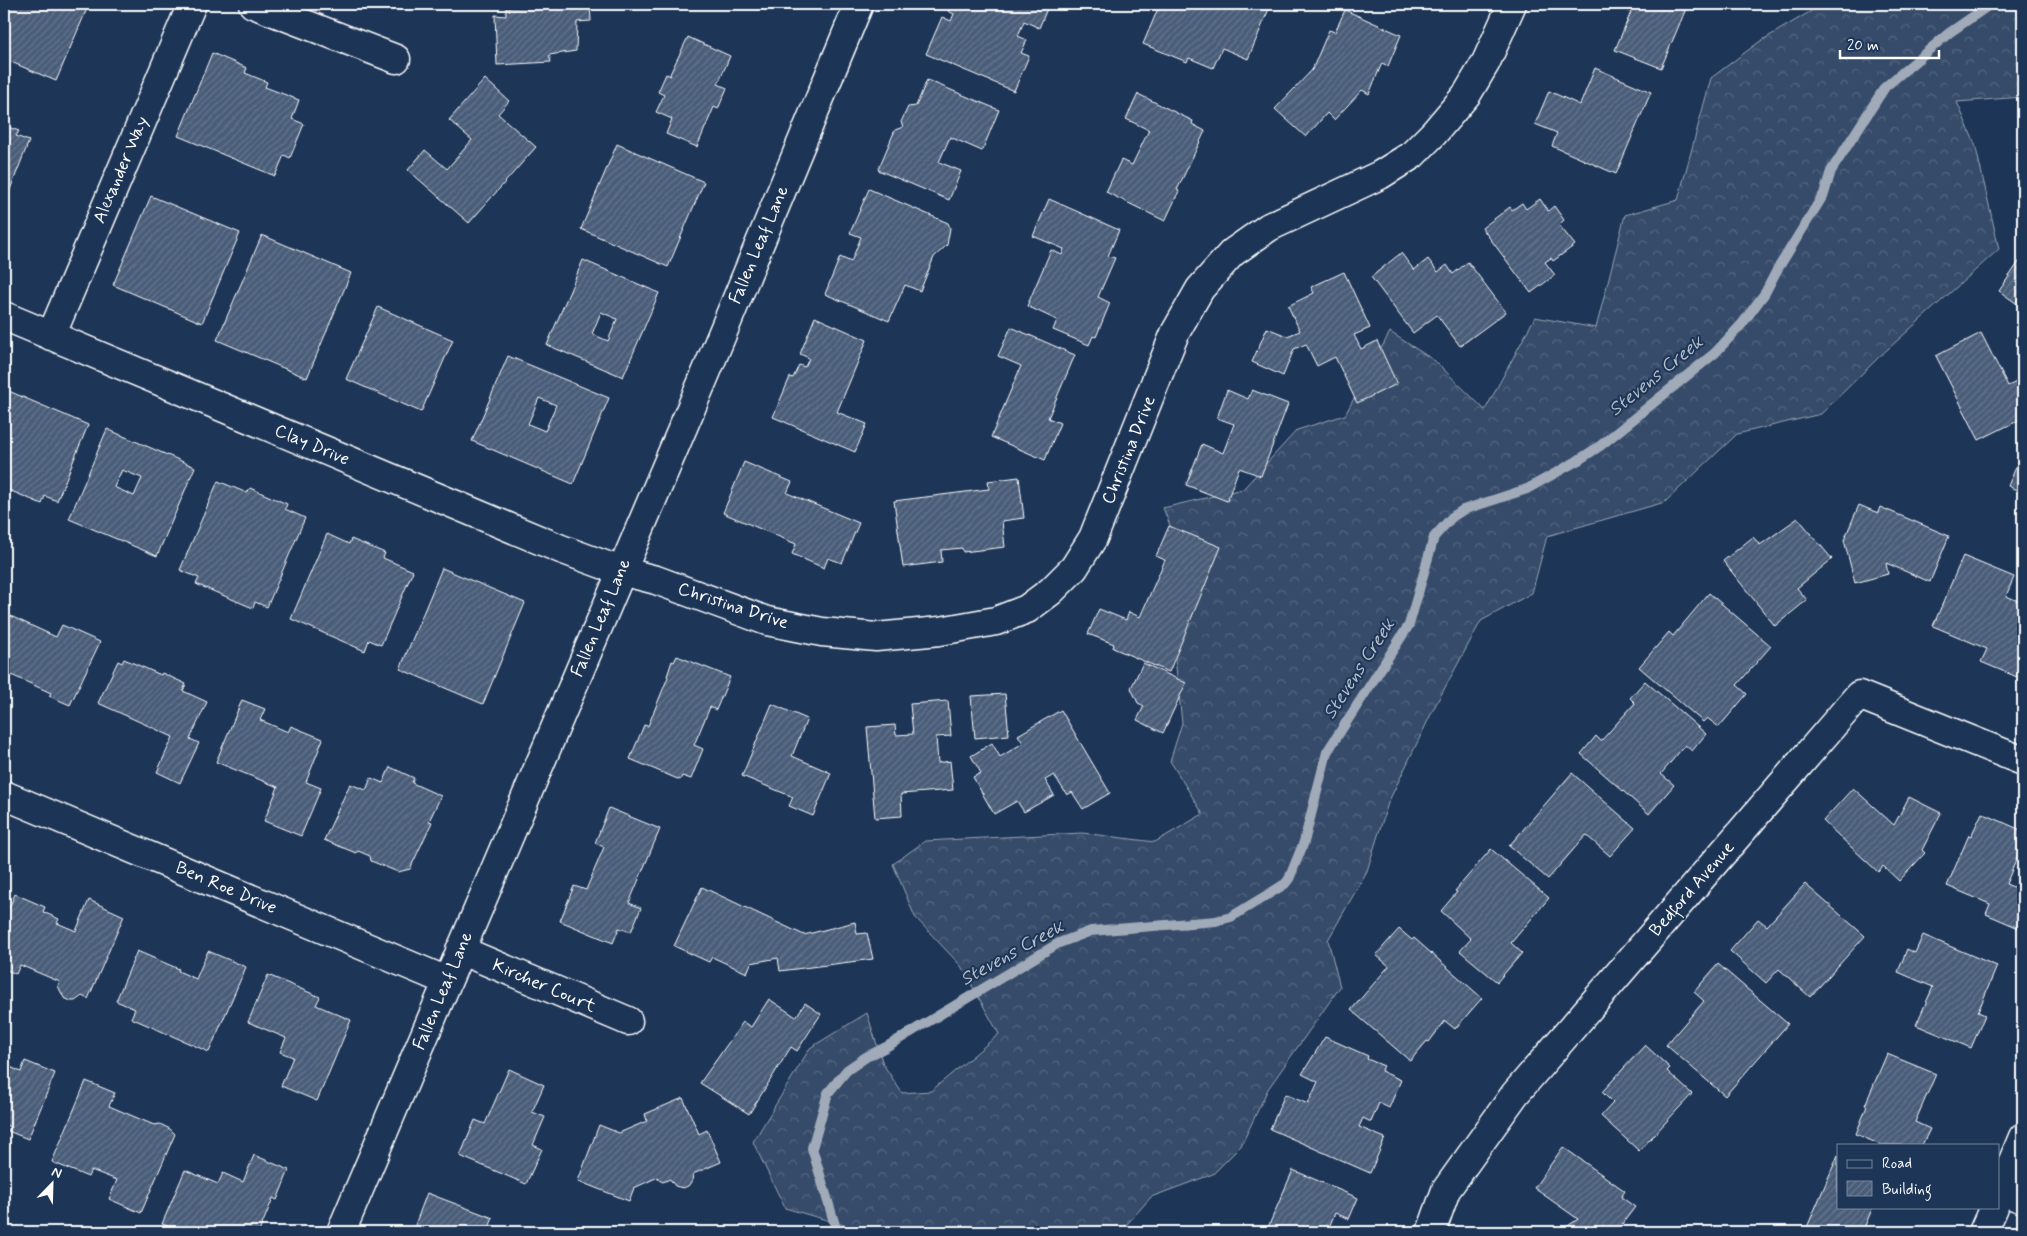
<svg xmlns="http://www.w3.org/2000/svg" width="2027" height="1236" font-family="Mynerve,sans-serif">
  <defs>
    <pattern id="forest-crowns" width="20" height="18" patternUnits="userSpaceOnUse" patternTransform="scale(1.25)"><rect width="20" height="18" fill="#364b69"/><path d="M2 6a3 3 0 1 1 6 0M12 15a3 3 0 1 1 6 0" fill="none" stroke="#546680"/></pattern>
    <pattern id="building-hatch" width="6" height="6" patternUnits="userSpaceOnUse" patternTransform="scale(1.25)"><rect width="6" height="6" fill="#4a5d79"/><path d="M-1 1l2-2M0 6l6-6M5 7l2-2" fill="none" stroke="#65758d"/></pattern>
  </defs>
  <rect width="100%" height="100%" fill="#1d3557"/>
  <filter id="ink" filterUnits="userSpaceOnUse"><feTurbulence type="fractalNoise" baseFrequency=".02" numOctaves="2"/><feDisplacementMap in="SourceGraphic" scale="10" xChannelSelector="R" yChannelSelector="G"/><feConvolveMatrix kernelMatrix="1 2 1 2 8 2 1 2 1" color-interpolation-filters="sRGB"/></filter>
  <g filter="url(#ink)">
    <path fill="url(#forest-crowns)" stroke="#9aa5b4" d="M 1823,4 L 2023,4 L 2023,97 L 1957,102 L 1975,144 L 1999,249 L 1879,357 L 1821,414 L 1737,434 L 1665,502 L 1547,536 L 1532,593 L 1481,621 L 1435,706 L 1388,803 L 1367,871 L 1328,940 L 1340,987 L 1268,1089 L 1241,1146 L 1213,1174 L 1151,1197 L 1120,1232 L 868,1232 L 785,1208 L 753,1142 L 810,1048 L 867,1013 L 883,1064 L 902,1093 L 931,1091 L 999,1034 L 961,966 L 915,917 L 893,864 L 925,841 L 1082,833 L 1155,842 L 1203,814 L 1170,761 L 1182,723 L 1172,630 L 1182,555 L 1163,508 L 1243,489 L 1297,430 L 1345,415 L 1390,332 L 1435,361 L 1485,410 L 1535,317 L 1596,328 L 1625,215 L 1678,200 L 1711,78 L 1759,42 Z"/>
    <g fill="none" stroke-linecap="round" stroke-linejoin="round">
      <path stroke="#a0aab8" stroke-width="10" d="M 837,1232 L 812,1148 L 828,1093 L 847,1070 L 866,1057 L 886,1047 L 1059,943 L 1091,931 L 1216,921 L 1231,917 L 1285,884 L 1289,879 L 1304,842 L 1327,752 L 1409,625 L 1434,537 L 1452,517 L 1463,510 L 1527,489 L 1577,461 L 1600,446 L 1715,353 L 1742,324 L 1765,293 L 1777,270 L 1824,194 L 1831,171 L 1885,87 L 1949,33 L 1991,4"/>
    </g>
    <path fill="url(#building-hatch)" stroke="#fff" fill-rule="evenodd" d="M 4,4 L 89,4 L 56,81 L 4,59 Z
      M 531,4 L 590,4 L 591,21 L 577,22 L 576,51 L 549,55 L 551,62 L 497,65 L 495,15 L 506,16 L 506,8 L 531,6 Z
      M 950,4 L 1049,4 L 1039,28 L 1024,21 L 1018,36 L 1027,40 L 1021,53 L 1029,56 L 1014,91 L 926,54 L 942,17 L 951,21 L 954,14 L 948,11 Z
      M 1160,4 L 1271,4 L 1248,59 L 1222,48 L 1213,68 L 1189,58 L 1187,62 L 1143,44 Z
      M 1610,4 L 1688,4 L 1661,68 L 1615,50 L 1631,12 Z
      M 1345,10 L 1401,35 L 1388,66 L 1382,63 L 1369,94 L 1362,90 L 1334,120 L 1327,113 L 1306,137 L 1275,109 L 1312,70 L 1329,30 L 1335,32 Z
      M 688,37 L 730,56 L 718,84 L 727,88 L 718,109 L 714,107 L 697,147 L 666,134 L 672,119 L 656,112 L 664,95 L 658,92 L 666,74 L 671,76 L 670,74 Z
      M 212,53 L 247,68 L 245,73 L 267,82 L 265,87 L 299,100 L 292,119 L 304,124 L 290,158 L 284,155 L 275,176 L 178,136 Z
      M 1595,68 L 1651,92 L 1616,174 L 1552,146 L 1557,133 L 1535,124 L 1549,91 L 1580,105 Z
      M 485,79 L 509,101 L 498,114 L 536,147 L 469,223 L 408,170 L 425,150 L 447,169 L 472,140 L 449,120 Z
      M 927,80 L 999,110 L 982,151 L 950,137 L 939,162 L 961,171 L 949,200 L 878,170 L 895,130 L 903,127 L 901,122 L 908,107 L 916,106 Z
      M 1138,94 L 1193,121 L 1192,124 L 1205,131 L 1177,190 L 1179,191 L 1165,221 L 1106,192 L 1121,160 L 1132,165 L 1149,130 L 1126,119 Z
      M 4,119 L 10,122 L 8,127 L 19,131 L 16,136 L 29,141 L 4,205 Z
      M 617,144 L 704,182 L 668,267 L 581,229 Z
      M 869,189 L 948,223 L 950,228 L 947,245 L 934,257 L 920,291 L 905,285 L 889,321 L 825,294 L 840,257 L 851,262 L 861,237 L 850,233 Z
      M 151,196 L 240,233 L 202,323 L 113,285 Z
      M 1049,199 L 1119,230 L 1108,256 L 1115,258 L 1098,297 L 1110,303 L 1096,337 L 1093,336 L 1089,345 L 1053,330 L 1057,320 L 1027,306 L 1051,250 L 1062,255 L 1064,249 L 1033,236 Z
      M 1540,199 L 1548,211 L 1554,206 L 1564,220 L 1559,225 L 1575,245 L 1553,261 L 1551,258 L 1545,262 L 1555,275 L 1531,293 L 1482,228 L 1510,207 L 1512,210 L 1522,203 L 1526,209 Z
      M 262,235 L 351,273 L 307,378 L 217,340 Z
      M 1401,253 L 1414,270 L 1428,259 L 1438,272 L 1447,265 L 1453,274 L 1468,262 L 1506,312 L 1460,346 L 1437,315 L 1413,333 L 1371,277 Z
      M 2023,256 L 2023,308 L 1999,291 Z
      M 583,260 L 659,293 L 623,377 L 547,345 ZM 601,312 L 617,319 L 608,341 L 592,334 Z
      M 1344,272 L 1370,328 L 1354,335 L 1361,349 L 1377,341 L 1397,384 L 1357,403 L 1335,357 L 1317,366 L 1306,344 L 1294,349 L 1283,376 L 1252,362 L 1267,328 L 1287,336 L 1300,331 L 1288,306 L 1314,293 L 1311,287 Z
      M 378,307 L 453,340 L 421,412 L 346,379 Z
      M 815,317 L 867,340 L 837,412 L 867,424 L 855,452 L 773,417 L 790,377 L 793,378 L 799,365 L 805,367 L 809,358 L 800,354 Z
      M 1011,327 L 1075,355 L 1048,418 L 1060,423 L 1045,460 L 991,437 L 1021,366 L 998,356 Z
      M 1981,333 L 2008,386 L 2023,379 L 2023,418 L 1979,440 L 1936,356 Z
      M 508,356 L 609,398 L 573,484 L 472,441 ZM 539,398 L 556,405 L 545,431 L 528,424 Z
      M 4,389 L 88,425 L 57,501 L 45,496 L 42,504 L 4,488 Z
      M 1227,390 L 1248,399 L 1252,390 L 1288,404 L 1261,476 L 1239,468 L 1227,501 L 1186,485 L 1202,444 L 1223,453 L 1234,424 L 1217,418 Z
      M 107,429 L 195,467 L 157,556 L 69,519 ZM 122,470 L 142,478 L 134,496 L 114,487 Z
      M 2023,451 L 2023,493 L 2008,486 Z
      M 744,462 L 792,482 L 787,493 L 859,523 L 842,563 L 828,558 L 824,568 L 792,554 L 796,544 L 723,513 Z
      M 1019,477 L 1024,518 L 1002,521 L 1005,547 L 963,552 L 962,548 L 941,550 L 942,562 L 903,567 L 894,501 L 989,489 L 988,481 Z
      M 218,481 L 247,493 L 250,488 L 287,504 L 285,509 L 305,518 L 267,607 L 255,602 L 253,608 L 196,584 L 199,578 L 180,570 Z
      M 1859,505 L 1878,513 L 1880,507 L 1949,536 L 1930,582 L 1886,563 L 1888,574 L 1855,583 L 1844,540 Z
      M 1798,518 L 1832,559 L 1797,588 L 1807,600 L 1775,626 L 1723,561 L 1753,537 L 1760,545 Z
      M 1169,526 L 1221,547 L 1169,672 L 1113,648 L 1114,644 L 1088,634 L 1099,609 L 1126,620 L 1129,612 L 1140,617 L 1165,560 L 1156,556 Z
      M 327,534 L 349,544 L 351,539 L 385,553 L 383,558 L 413,571 L 381,645 L 369,640 L 365,651 L 291,619 Z
      M 1963,556 L 2014,577 L 2006,596 L 2023,603 L 2023,663 L 2017,677 L 1981,662 L 1987,649 L 1933,626 Z
      M 442,568 L 525,603 L 483,704 L 400,669 Z
      M 1709,593 L 1771,646 L 1737,685 L 1747,694 L 1719,727 L 1707,718 L 1703,722 L 1639,667 L 1669,632 L 1673,636 Z
      M 4,613 L 56,637 L 62,625 L 100,642 L 70,705 L 49,696 L 51,693 L 7,673 L 4,679 Z
      M 677,656 L 730,677 L 716,710 L 710,707 L 694,745 L 703,749 L 691,779 L 682,776 L 680,780 L 630,759 L 644,725 L 648,726 L 668,677 L 667,676 L 672,661 L 674,662 Z
      M 124,659 L 161,675 L 162,673 L 186,684 L 183,691 L 207,702 L 190,739 L 199,743 L 180,783 L 157,772 L 173,737 L 98,703 L 118,661 L 122,663 Z
      M 1143,663 L 1186,683 L 1163,733 L 1137,720 L 1144,706 L 1138,703 L 1131,688 Z
      M 1645,681 L 1706,734 L 1692,751 L 1685,745 L 1661,774 L 1674,785 L 1649,814 L 1581,754 L 1596,736 L 1601,741 L 1635,703 L 1630,698 Z
      M 1005,694 L 1009,735 L 975,738 L 971,696 Z
      M 242,700 L 265,709 L 260,720 L 288,732 L 291,726 L 323,739 L 306,782 L 321,788 L 301,836 L 264,821 L 278,787 L 216,762 Z
      M 948,701 L 951,736 L 936,737 L 938,763 L 950,761 L 953,790 L 901,794 L 902,816 L 875,818 L 867,727 L 895,725 L 896,735 L 913,734 L 910,704 Z
      M 772,704 L 807,719 L 792,756 L 831,773 L 813,816 L 789,806 L 793,797 L 742,776 Z
      M 1061,710 L 1110,793 L 1083,809 L 1072,792 L 1067,795 L 1054,775 L 1045,780 L 1054,795 L 1024,812 L 1017,801 L 994,814 L 973,777 L 981,773 L 971,756 L 992,743 L 1000,757 L 1023,743 L 1018,735 Z
      M 390,767 L 414,778 L 412,783 L 441,796 L 429,821 L 432,822 L 410,869 L 398,872 L 371,861 L 370,856 L 358,851 L 356,853 L 324,840 L 350,784 L 366,790 L 371,778 L 383,783 Z
      M 1572,773 L 1635,828 L 1610,856 L 1586,835 L 1548,879 L 1509,846 Z
      M 1853,788 L 1894,825 L 1909,797 L 1941,813 L 1922,850 L 1925,853 L 1899,881 L 1883,866 L 1878,872 L 1823,821 Z
      M 609,808 L 660,829 L 629,903 L 641,908 L 631,932 L 619,928 L 613,943 L 560,921 L 574,886 L 586,890 L 604,847 L 595,843 Z
      M 1982,813 L 2023,831 L 2023,844 L 2006,884 L 2023,891 L 2023,923 L 2021,929 L 1986,914 L 1990,904 L 1947,886 L 1969,835 L 1971,836 Z
      M 1491,849 L 1549,898 L 1511,943 L 1522,953 L 1497,982 L 1460,951 L 1471,939 L 1441,911 L 1457,892 L 1455,891 Z
      M 1805,884 L 1865,936 L 1810,997 L 1779,969 L 1766,983 L 1730,951 L 1758,919 L 1767,926 Z
      M 702,887 L 804,935 L 855,922 L 857,934 L 867,933 L 873,959 L 780,971 L 778,958 L 751,963 L 747,973 L 712,957 L 709,962 L 674,946 Z
      M 15,894 L 45,907 L 43,912 L 59,919 L 57,923 L 76,931 L 89,900 L 124,916 L 88,999 L 82,996 L 75,1001 L 71,1001 L 64,998 L 58,986 L 60,982 L 20,965 L 16,974 L 4,969 L 4,920 Z
      M 1399,929 L 1412,940 L 1414,938 L 1482,998 L 1455,1029 L 1445,1021 L 1429,1042 L 1427,1041 L 1410,1061 L 1351,1010 L 1389,966 L 1376,955 Z
      M 1923,935 L 1997,966 L 1978,1012 L 1985,1015 L 1971,1048 L 1916,1025 L 1933,987 L 1898,972 L 1907,949 L 1915,953 Z
      M 137,951 L 179,969 L 178,971 L 196,979 L 208,951 L 246,967 L 209,1052 L 131,1018 L 135,1009 L 116,1001 Z
      M 1718,964 L 1788,1024 L 1725,1096 L 1666,1045 L 1704,1001 L 1694,992 Z
      M 268,975 L 320,997 L 316,1005 L 351,1020 L 317,1101 L 281,1086 L 293,1057 L 280,1052 L 286,1038 L 248,1022 Z
      M 769,999 L 796,1017 L 805,1003 L 821,1014 L 797,1051 L 791,1047 L 749,1114 L 700,1083 L 743,1022 L 751,1027 Z
      M 1325,1037 L 1368,1056 L 1367,1059 L 1384,1066 L 1381,1071 L 1401,1080 L 1389,1108 L 1379,1103 L 1371,1122 L 1363,1118 L 1359,1127 L 1385,1138 L 1370,1173 L 1270,1129 L 1285,1094 L 1308,1104 L 1318,1082 L 1302,1074 Z
      M 1645,1045 L 1670,1068 L 1667,1071 L 1692,1094 L 1639,1151 L 1601,1116 L 1613,1103 L 1602,1092 Z
      M 1887,1054 L 1936,1074 L 1915,1122 L 1930,1129 L 1922,1145 L 1881,1145 L 1856,1134 L 1867,1106 L 1865,1105 Z
      M 25,1061 L 55,1073 L 28,1139 L 8,1131 L 10,1127 L 4,1124 L 4,1064 L 21,1072 Z
      M 509,1069 L 544,1085 L 532,1112 L 545,1117 L 533,1145 L 542,1149 L 526,1184 L 460,1156 L 475,1120 L 485,1124 Z
      M 86,1081 L 115,1093 L 109,1106 L 154,1125 L 160,1124 L 170,1129 L 175,1134 L 141,1213 L 109,1199 L 117,1180 L 91,1170 L 88,1177 L 52,1162 Z
      M 683,1098 L 699,1134 L 707,1130 L 721,1162 L 693,1174 L 692,1181 L 688,1186 L 683,1188 L 675,1186 L 670,1179 L 663,1182 L 659,1180 L 658,1177 L 634,1188 L 629,1201 L 578,1181 L 599,1125 L 619,1133 L 647,1121 L 645,1114 Z
      M 1563,1147 L 1625,1191 L 1621,1197 L 1635,1207 L 1616,1232 L 1559,1232 L 1578,1219 L 1534,1188 Z
      M 254,1155 L 289,1170 L 277,1200 L 273,1198 L 259,1232 L 182,1232 L 162,1224 L 185,1170 L 218,1184 L 223,1173 L 243,1182 Z
      M 1838,1155 L 1838,1207 L 1873,1207 L 1864,1228 L 1873,1232 L 1805,1232 Z
      M 1293,1170 L 1358,1198 L 1349,1219 L 1335,1213 L 1327,1232 L 1266,1232 Z
      M 427,1193 L 493,1218 L 487,1232 L 422,1232 L 423,1229 L 415,1225 Z"/>
    <g fill="none" stroke-linecap="round" stroke-linejoin="round">
      <defs>
        <path id="street" d="M 253,4 L 396,59
          M 4,316 L 561,549 L 621,571 L 656,580 L 767,621 L 822,632 L 876,637 L 940,631 L 996,621 L 1027,609 L 1051,591 L 1074,568 L 1093,538 L 1175,333 L 1200,289 L 1232,253 L 1269,227 L 1380,175 L 1412,155 L 1434,133 L 1467,94 L 1486,62 L 1512,4
          M 51,336 L 192,4
          M 4,795 L 447,981
          M 460,950 L 628,1021
          M 2001,1191 L 2023,1199
          M 341,1232 L 706,373 L 859,4
          M 1431,1232 L 1446,1190 L 1515,1094 L 1859,695 L 2023,761"/>
        <path id="secondary" d="M 1998,1197 L 2023,1137
          M 1983,1232 L 1994,1207"/>
      </defs>
      <use href="#street" stroke="#fff" stroke-width="31"/>
      <use href="#secondary" stroke="#fff" stroke-width="31"/>
      <use href="#street" stroke="#1d3557" stroke-width="28"/>
      <use href="#secondary" stroke="#1d3557" stroke-width="28"/>
    </g>
  </g>
  <g text-anchor="middle" dominant-baseline="central" stroke-width="4" stroke-linejoin="round" paint-order="stroke">
    <g font-size="18" fill="#fff" stroke="#1d3557">
      <text transform="translate(121 170) rotate(-67)">Alexander Way</text>
      <text transform="translate(759 245) rotate(-67)">Fallen Leaf Lane</text>
      <text transform="translate(312 445) rotate(23)">Clay Drive</text>
      <text transform="translate(1129 450) rotate(-68)">Christina Drive</text>
      <text transform="translate(733 606) rotate(18)">Christina Drive</text>
      <text transform="translate(601 618) rotate(-67)">Fallen Leaf Lane</text>
      <text transform="translate(226 888) rotate(23)">Ben Roe Drive</text>
      <text transform="translate(1692 889) rotate(-49)">Bedford Avenue</text>
      <text transform="translate(544 986) rotate(23)">Kircher Court</text>
      <text transform="translate(443 991) rotate(-67)">Fallen Leaf Lane</text>
    </g>
    <g font-size="19" font-style="italic" fill="#b8c0ca" stroke="#1d3557">
      <text transform="translate(1656 376) rotate(-39)">Stevens Creek</text>
      <text transform="translate(1359 669) rotate(-57)">Stevens Creek</text>
      <text transform="translate(1012 953) rotate(-29)">Stevens Creek</text>
    </g>
  </g>
  <rect width="2027" height="1236" fill="none" stroke="#1d3557" stroke-width="20"/>
  <rect x="10" y="10" width="2007" height="1216" fill="none" stroke="#fff" stroke-width="2" filter="url(#ink)"/>
  <rect x="1837" y="1144" width="162" height="65" fill="#1d3557" stroke="#77869a"/>
  <rect x="1847" y="1160" width="25" height="8" fill="#1d3557" stroke="#77869a"/>
  <text x="1882" y="1168" font-size="15" fill="#ffffff">Road</text>
  <rect x="1847" y="1181" width="25" height="15" fill="url(#building-hatch)" stroke="#77869a"/>
  <text x="1882" y="1194" font-size="15" fill="#ffffff">Building</text>
  <g transform="translate(52 1184) rotate(23)" stroke="#1d3557" stroke-width="4" paint-order="stroke">
  <path d="M0-4L9 19L0 12L-9 19Z" fill="#ffffff"/>
  <text y="-8" font-size="14" font-weight="bold" text-anchor="middle" fill="#ffffff">N</text>
  </g>
  <path d="M1840 50v8h99v-8" fill="none" stroke="#ffffff" stroke-width="2.5"/>
  <text x="1847" y="50" font-size="15" fill="#ffffff" stroke="#1d3557" stroke-width="4" paint-order="stroke">20 m</text>
</svg>
